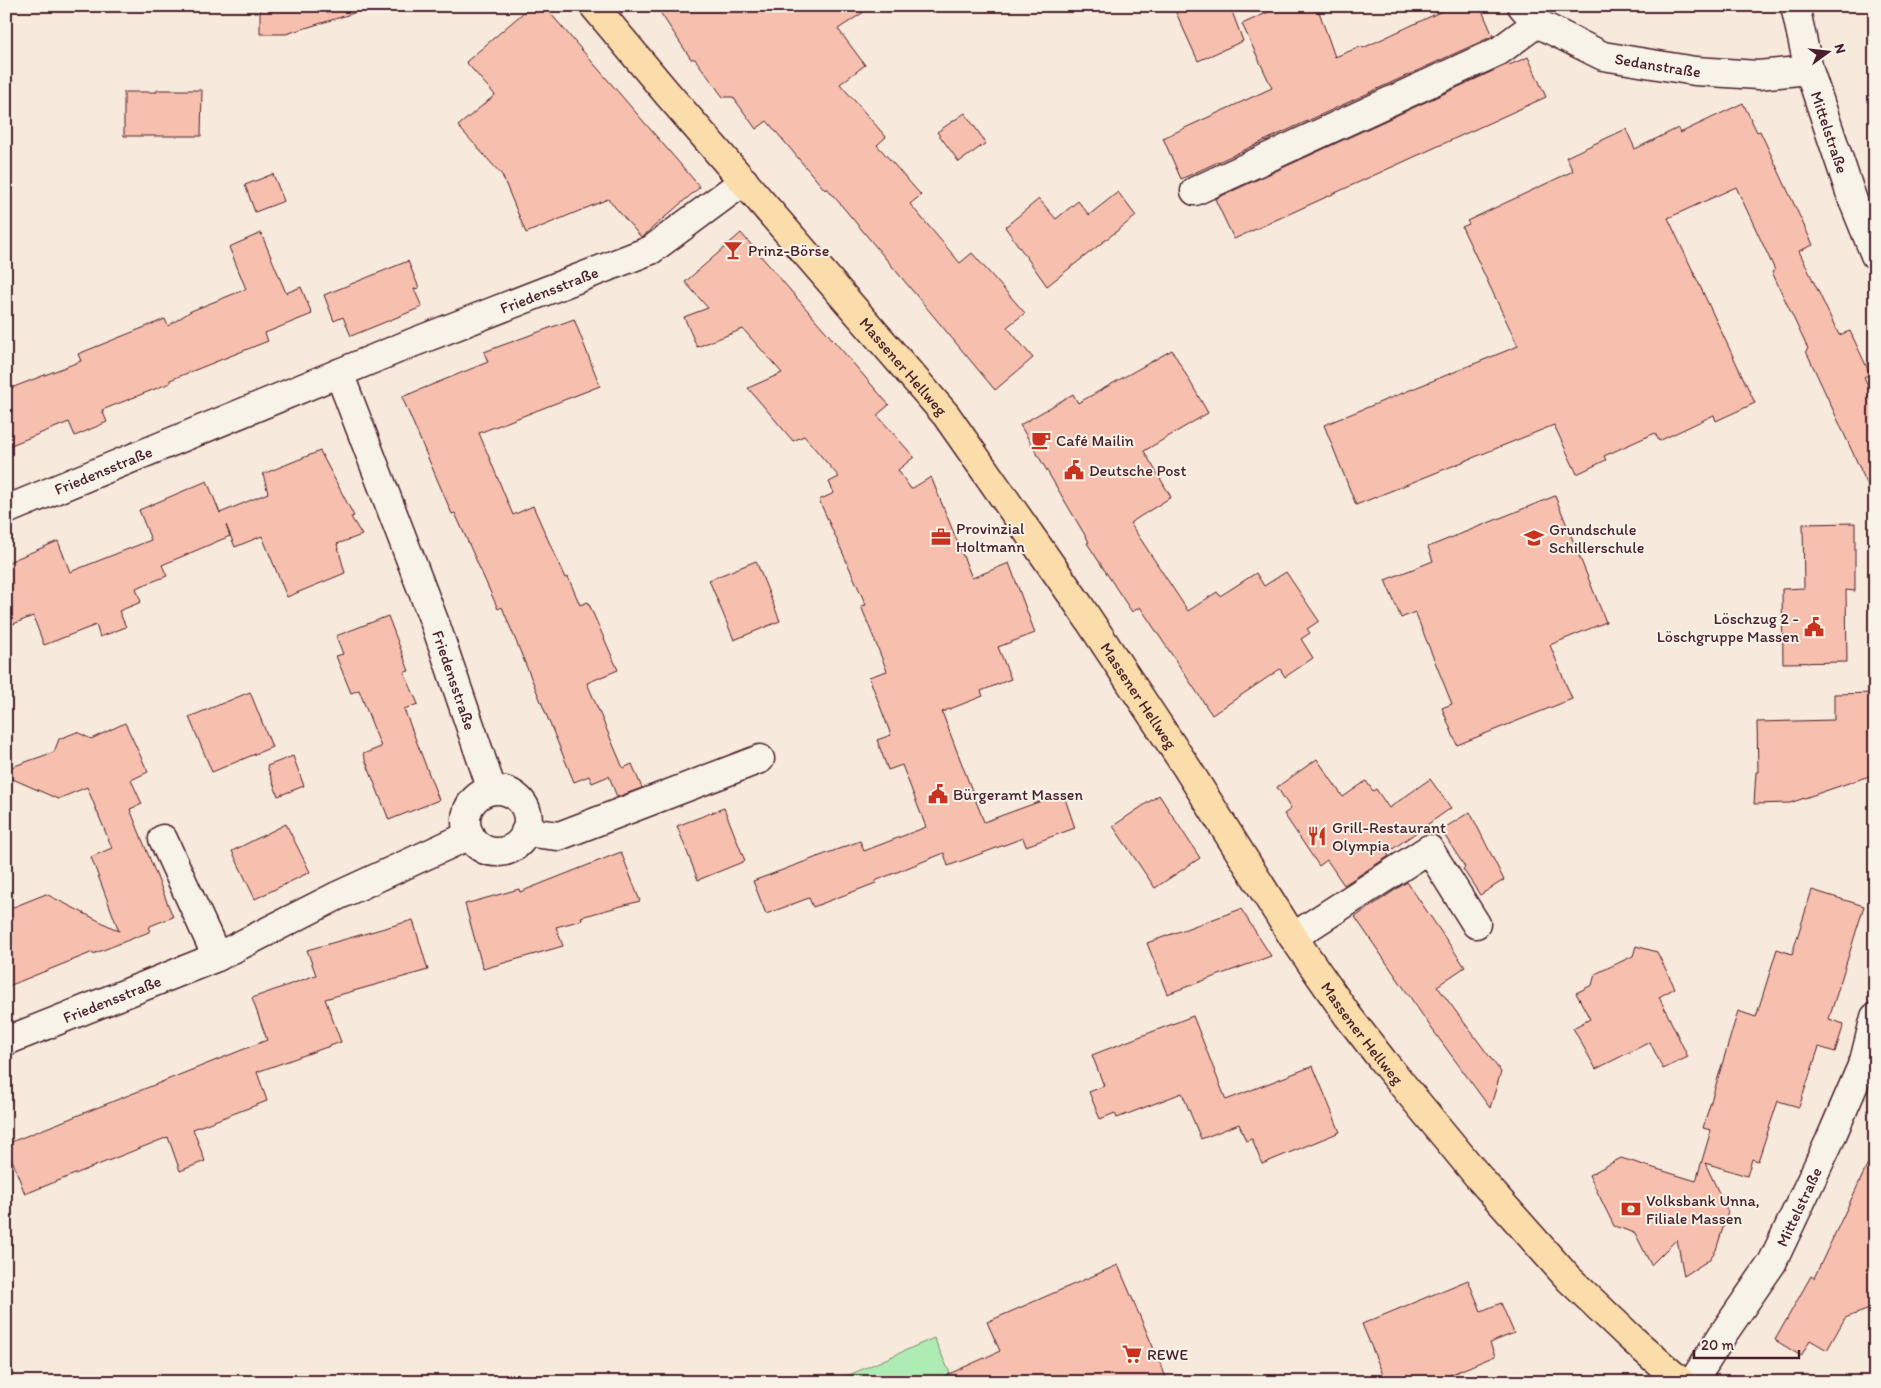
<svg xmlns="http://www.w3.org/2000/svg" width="1881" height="1388" font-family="Itim,sans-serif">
  <rect width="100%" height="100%" fill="#f7e9dc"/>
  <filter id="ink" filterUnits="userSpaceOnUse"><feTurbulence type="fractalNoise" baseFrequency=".02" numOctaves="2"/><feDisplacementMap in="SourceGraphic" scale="10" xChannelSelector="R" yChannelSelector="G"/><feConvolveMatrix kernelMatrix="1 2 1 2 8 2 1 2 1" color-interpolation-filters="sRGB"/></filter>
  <g filter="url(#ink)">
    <path fill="#aeecb3" stroke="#7c866f" d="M 934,1338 L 954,1382 L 833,1382 Z"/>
    <path fill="#f7bfad" stroke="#4a1f2b" d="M 260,6 L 353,6 L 354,13 L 286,34 L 260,34 Z
      M 531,6 L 544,6 L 700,187 L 643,236 L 641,237 L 608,199 L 526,233 L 502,175 L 458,126 L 495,95 L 466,62 Z
      M 656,6 L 873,6 L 838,29 L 865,65 L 840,84 L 886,137 L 877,145 L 921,195 L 910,204 L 960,263 L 972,253 L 1025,313 L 1007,327 L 1033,358 L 995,390 L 827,188 L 825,190 L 767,121 L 756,129 L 733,97 L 723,97 L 695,59 L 691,59 Z
      M 1173,6 L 1230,6 L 1243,41 L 1198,61 Z
      M 1282,6 L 1317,6 L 1335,57 L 1362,46 L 1363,48 L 1453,6 L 1480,6 L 1493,36 L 1181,179 L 1163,138 L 1272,88 L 1242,24 Z
      M 1528,57 L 1546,97 L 1234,239 L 1215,199 L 1506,65 L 1507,66 Z
      M 157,90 L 202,90 L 201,136 L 124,136 L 124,92 L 157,92 Z
      M 1743,103 L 1757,132 L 1760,131 L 1813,245 L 1799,251 L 1839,335 L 1850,331 L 1870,374 L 1864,377 L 1875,400 L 1875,501 L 1806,351 L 1808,349 L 1772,272 L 1775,270 L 1736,187 L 1668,218 L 1755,403 L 1716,421 L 1714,415 L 1659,441 L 1655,433 L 1604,456 L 1606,460 L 1577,474 L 1554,425 L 1356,505 L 1324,425 L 1518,346 L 1462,227 L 1469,224 L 1467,221 L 1573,171 L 1566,157 L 1626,129 L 1635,149 L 1678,128 L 1680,133 Z
      M 965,113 L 986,143 L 959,162 L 937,132 Z
      M 273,174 L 284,201 L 255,212 L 245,185 Z
      M 1118,192 L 1136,216 L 1047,286 L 1005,227 L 1039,199 L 1056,219 L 1078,201 L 1089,215 Z
      M 261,233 L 286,293 L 301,287 L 312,314 L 265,333 L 268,341 L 170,380 L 170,383 L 102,410 L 107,422 L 75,436 L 69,422 L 6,447 L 6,390 L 81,361 L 78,354 L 165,319 L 168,326 L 191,311 L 246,289 L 229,247 Z
      M 741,233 L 889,405 L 877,415 L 914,457 L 898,470 L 911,489 L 931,477 L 972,578 L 1009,563 L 1035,633 L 998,647 L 1011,679 L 981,691 L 983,696 L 942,712 L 984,822 L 1063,793 L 1075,828 L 1026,846 L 1023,838 L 948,866 L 944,853 L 875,881 L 876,883 L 813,907 L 809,898 L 766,914 L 753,881 L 860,841 L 864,851 L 926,827 L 902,765 L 888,770 L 877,740 L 891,735 L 869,677 L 887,671 L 861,606 L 866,605 L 819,500 L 834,493 L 829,482 L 839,477 L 804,436 L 793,441 L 748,388 L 782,373 L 743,329 L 697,347 L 684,317 L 708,308 L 685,282 Z
      M 408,261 L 419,288 L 414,289 L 422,307 L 351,336 L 343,317 L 334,321 L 324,295 Z
      M 574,319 L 600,386 L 479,433 L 513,515 L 533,506 L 565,578 L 568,577 L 580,605 L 588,602 L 618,670 L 587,683 L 623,768 L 632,764 L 642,788 L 617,797 L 609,776 L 592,783 L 589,776 L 574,782 L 502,607 L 498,609 L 455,513 L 452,514 L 402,397 L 488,362 L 484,352 Z
      M 1172,350 L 1208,413 L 1144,451 L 1171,497 L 1130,523 L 1188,611 L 1217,592 L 1220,596 L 1256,573 L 1264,586 L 1286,572 L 1319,621 L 1307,629 L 1310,633 L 1301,639 L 1313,658 L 1285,677 L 1280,669 L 1212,715 L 1140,607 L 1132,612 L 1120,594 L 1087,543 L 1089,542 L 1020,425 L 1073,394 L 1078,403 Z
      M 320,451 L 354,516 L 351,517 L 362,535 L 337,544 L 345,573 L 287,597 L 262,536 L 235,547 L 226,525 L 230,536 L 162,565 L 167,576 L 136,588 L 141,602 L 119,611 L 126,627 L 100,637 L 96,625 L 44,645 L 33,616 L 6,627 L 6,563 L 58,541 L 70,572 L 151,540 L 139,510 L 207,481 L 220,513 L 268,493 L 263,474 Z
      M 1555,496 L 1606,622 L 1550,645 L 1572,699 L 1457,745 L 1442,708 L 1452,704 L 1415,612 L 1401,618 L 1385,580 L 1433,561 L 1428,547 Z
      M 1855,523 L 1855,591 L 1846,590 L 1847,662 L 1783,663 L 1782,589 L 1804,588 L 1803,524 Z
      M 756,561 L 780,621 L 734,640 L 709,580 Z
      M 388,616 L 409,671 L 404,672 L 418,704 L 404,709 L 439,800 L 389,820 L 363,754 L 381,747 L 359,690 L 351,693 L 336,656 L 343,654 L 336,636 Z
      M 250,692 L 272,747 L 212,772 L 189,717 Z
      M 1875,693 L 1875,774 L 1790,803 L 1754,804 L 1756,772 L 1758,772 L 1757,722 L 1834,720 L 1834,694 Z
      M 125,723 L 148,772 L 131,780 L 142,804 L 130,809 L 173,917 L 150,926 L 149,932 L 93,954 L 93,952 L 6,987 L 6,910 L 46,894 L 119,931 L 91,857 L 112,848 L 87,787 L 58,799 L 6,776 L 6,769 L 54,752 L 59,739 L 77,732 L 91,739 Z
      M 293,756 L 304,786 L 278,796 L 267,766 Z
      M 1317,759 L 1343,797 L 1366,781 L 1373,791 L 1376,789 L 1389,808 L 1430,779 L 1451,808 L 1387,853 L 1389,856 L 1344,885 L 1327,860 L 1319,866 L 1284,814 L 1291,809 L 1277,787 Z
      M 1159,795 L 1200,858 L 1155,888 L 1113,826 Z
      M 724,808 L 745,861 L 698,880 L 677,826 Z
      M 1470,812 L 1504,880 L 1480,895 L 1463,869 L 1465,867 L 1441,830 Z
      M 286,824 L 310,872 L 255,899 L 232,851 Z
      M 621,852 L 640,901 L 581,917 L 582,920 L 556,927 L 563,946 L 483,969 L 465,904 L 519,889 L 520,892 Z
      M 1407,882 L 1465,967 L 1437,986 L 1501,1072 L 1490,1108 L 1432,1029 L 1355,917 Z
      M 1812,890 L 1864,906 L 1829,1019 L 1844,1024 L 1835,1052 L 1819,1047 L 1799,1107 L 1778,1101 L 1758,1161 L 1752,1159 L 1747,1176 L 1705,1163 L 1728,1212 L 1716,1250 L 1709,1260 L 1684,1276 L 1677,1239 L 1651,1265 L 1635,1233 L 1614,1226 L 1589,1175 L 1621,1158 L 1696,1181 L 1711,1130 L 1703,1128 L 1738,1011 L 1756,1017 L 1777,949 L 1792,954 Z
      M 1241,909 L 1271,956 L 1167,994 L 1147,943 Z
      M 413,920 L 428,970 L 325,999 L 341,1042 L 257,1072 L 267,1101 L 193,1129 L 205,1161 L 180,1171 L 168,1137 L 25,1194 L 6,1144 L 267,1040 L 252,998 L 316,975 L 307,950 Z
      M 1636,946 L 1657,952 L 1675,988 L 1659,997 L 1688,1057 L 1663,1069 L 1650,1042 L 1596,1069 L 1573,1028 L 1590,1019 L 1576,993 L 1592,985 L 1595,974 L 1633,956 Z
      M 1193,1016 L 1226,1100 L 1313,1066 L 1340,1132 L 1262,1164 L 1252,1139 L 1246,1141 L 1239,1124 L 1201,1139 L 1182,1093 L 1117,1118 L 1115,1113 L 1100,1119 L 1089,1092 L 1104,1086 L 1092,1055 Z
      M 1875,1149 L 1875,1307 L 1845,1318 L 1827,1350 L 1810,1340 L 1801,1356 L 1775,1340 L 1811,1276 L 1814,1278 Z
      M 1118,1265 L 1168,1382 L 931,1382 L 1000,1351 L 987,1322 Z
      M 1468,1280 L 1481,1311 L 1501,1303 L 1514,1333 L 1490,1343 L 1495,1356 L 1433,1382 L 1386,1382 L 1362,1324 Z"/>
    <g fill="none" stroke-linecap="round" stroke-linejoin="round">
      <defs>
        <g id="minor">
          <path id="s1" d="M 1522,6 L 1537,23 L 1603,56 L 1695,71 L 1758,75 L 1809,70"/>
          <path id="s2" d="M 1795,6 L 1809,70 L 1852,198 L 1875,255"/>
          <path d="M 1195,191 L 1499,51 L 1537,23"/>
          <path id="s3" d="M 339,373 L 436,626 L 492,790"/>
          <path id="s4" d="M 6,510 L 412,343 L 651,250 L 744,181"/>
          <circle cx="497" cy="821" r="31"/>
          <path d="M 525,832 L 559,836 L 760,759"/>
          <path d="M 163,839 L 217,957"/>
          <path d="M 1293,937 L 1429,849 L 1476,924"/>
          <path id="s5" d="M 6,1041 L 217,957 L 337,896 L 470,835"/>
          <path id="s6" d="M 1693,1382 L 1723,1334 L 1772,1263 L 1830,1140 L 1864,1061 L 1875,1017"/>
        </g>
        <g id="major">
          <path id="s7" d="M 594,6 L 666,92 L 946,415 L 1079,605 L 1187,768 L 1293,937 L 1348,1016 L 1383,1061 L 1481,1180 L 1569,1279 L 1631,1338 L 1681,1382"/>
        </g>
      </defs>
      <use href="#minor" stroke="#4a1f2b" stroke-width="31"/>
      <use href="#major" stroke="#4a1f2b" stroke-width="31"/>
      <use href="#minor" stroke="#f7f3e8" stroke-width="28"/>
      <use href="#major" stroke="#faddab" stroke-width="28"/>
    </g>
  </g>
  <defs>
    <symbol id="bar-bare" viewBox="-9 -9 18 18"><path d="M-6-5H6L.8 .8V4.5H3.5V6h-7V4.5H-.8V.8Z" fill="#c8321e" stroke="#f7f3e8" stroke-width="2.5" paint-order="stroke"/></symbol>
    <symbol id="cafe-bare" viewBox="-9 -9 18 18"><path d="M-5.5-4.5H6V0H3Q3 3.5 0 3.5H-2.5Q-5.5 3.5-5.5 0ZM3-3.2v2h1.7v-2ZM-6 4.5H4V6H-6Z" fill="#c8321e" stroke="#f7f3e8" stroke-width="2.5" paint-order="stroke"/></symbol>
    <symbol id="civic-bare" viewBox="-9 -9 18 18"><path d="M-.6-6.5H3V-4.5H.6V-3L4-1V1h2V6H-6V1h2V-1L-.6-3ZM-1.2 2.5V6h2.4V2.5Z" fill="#c8321e" stroke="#f7f3e8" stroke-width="2.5" paint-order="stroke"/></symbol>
    <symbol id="office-bare" viewBox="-9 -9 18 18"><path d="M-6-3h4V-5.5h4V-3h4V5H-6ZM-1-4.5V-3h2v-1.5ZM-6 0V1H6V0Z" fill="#c8321e" stroke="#f7f3e8" stroke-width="2.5" paint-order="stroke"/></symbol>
    <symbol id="school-bare" viewBox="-9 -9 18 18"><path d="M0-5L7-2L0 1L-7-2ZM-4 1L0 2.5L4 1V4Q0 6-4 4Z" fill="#c8321e" stroke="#f7f3e8" stroke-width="2.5" paint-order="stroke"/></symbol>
    <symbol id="restaurant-bare" viewBox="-9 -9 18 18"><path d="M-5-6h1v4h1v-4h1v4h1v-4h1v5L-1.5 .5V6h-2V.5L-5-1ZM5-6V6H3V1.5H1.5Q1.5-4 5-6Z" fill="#c8321e" stroke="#f7f3e8" stroke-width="2.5" paint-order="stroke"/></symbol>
    <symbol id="bank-bare" viewBox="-9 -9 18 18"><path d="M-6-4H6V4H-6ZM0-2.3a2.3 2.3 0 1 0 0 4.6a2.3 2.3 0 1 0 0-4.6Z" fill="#c8321e" stroke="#f7f3e8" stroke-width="2.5" paint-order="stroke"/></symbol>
    <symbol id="supermarket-bare" viewBox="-9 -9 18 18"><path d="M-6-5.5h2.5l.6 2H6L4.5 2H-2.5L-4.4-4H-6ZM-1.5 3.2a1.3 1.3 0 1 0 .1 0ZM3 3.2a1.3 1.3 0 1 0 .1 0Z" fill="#c8321e" stroke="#f7f3e8" stroke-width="2.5" paint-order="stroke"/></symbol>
  </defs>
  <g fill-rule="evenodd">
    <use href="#bar-bare" x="719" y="236" width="28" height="28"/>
    <use href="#cafe-bare" x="1027" y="426" width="28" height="28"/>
    <use href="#civic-bare" x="1060" y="456" width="28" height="28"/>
    <use href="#office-bare" x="927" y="523" width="28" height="28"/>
    <use href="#school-bare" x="1520" y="524" width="28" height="28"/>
    <use href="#civic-bare" x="1800" y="613" width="28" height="28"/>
    <use href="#civic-bare" x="924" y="780" width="28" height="28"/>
    <use href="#restaurant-bare" x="1303" y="822" width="28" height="28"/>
    <use href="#bank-bare" x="1617" y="1195" width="28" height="28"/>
    <use href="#supermarket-bare" x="1118" y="1340" width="28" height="28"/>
  </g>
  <g text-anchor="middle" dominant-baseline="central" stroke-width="4" stroke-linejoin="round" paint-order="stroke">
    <g font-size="16" fill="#4a1f2b" stroke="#f7f3e8">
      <text stroke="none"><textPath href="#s1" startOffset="152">Sedanstraße</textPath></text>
      <text stroke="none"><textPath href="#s2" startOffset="131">Mittelstraße</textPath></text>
      <text stroke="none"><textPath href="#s4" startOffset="586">Friedensstraße</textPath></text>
      <text stroke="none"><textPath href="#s7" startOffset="475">Massener Hellweg</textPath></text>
      <text stroke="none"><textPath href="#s4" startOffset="105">Friedensstraße</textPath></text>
      <text stroke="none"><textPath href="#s3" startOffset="328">Friedensstraße</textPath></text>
      <text stroke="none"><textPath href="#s7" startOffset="880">Massener Hellweg</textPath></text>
      <text stroke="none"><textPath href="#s5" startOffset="114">Friedensstraße</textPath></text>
      <text stroke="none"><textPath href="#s7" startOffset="1285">Massener Hellweg</textPath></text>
      <text stroke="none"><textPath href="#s6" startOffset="205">Mittelstraße</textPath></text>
    </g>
    <g font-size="16" fill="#4a1f2b" stroke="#f7f3e8" text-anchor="start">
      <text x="748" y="250">Prinz-Börse</text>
      <text x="1056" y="440">Café Mailin</text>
      <text x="1089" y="470">Deutsche Post</text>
      <text x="956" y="528">Provinzial<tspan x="956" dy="18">Holtmann</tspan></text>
      <text x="1549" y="529">Grundschule<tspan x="1549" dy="18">Schillerschule</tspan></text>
      <text x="1799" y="618" text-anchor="end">Löschzug 2 -<tspan x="1799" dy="18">Löschgruppe Massen</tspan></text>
      <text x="953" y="794">Bürgeramt Massen</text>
      <text x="1332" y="827">Grill-Restaurant<tspan x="1332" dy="18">Olympia</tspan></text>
      <text x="1646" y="1200">Volksbank Unna,<tspan x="1646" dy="18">Filiale Massen</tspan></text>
      <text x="1147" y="1354">REWE</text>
    </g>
  </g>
  <rect width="1881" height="1388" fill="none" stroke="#f7f3e8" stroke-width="25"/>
  <rect x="12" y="12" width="1856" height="1363" fill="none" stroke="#4a1f2b" stroke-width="2" filter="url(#ink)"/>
  <g transform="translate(1828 52) rotate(75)" stroke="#f7f3e8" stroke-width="4" paint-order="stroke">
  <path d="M0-4L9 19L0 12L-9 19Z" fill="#4a1f2b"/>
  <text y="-8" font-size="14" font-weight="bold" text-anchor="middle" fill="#4a1f2b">N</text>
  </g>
  <path d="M1694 1350v8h105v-8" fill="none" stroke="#4a1f2b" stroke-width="2.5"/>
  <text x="1701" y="1350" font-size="15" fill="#4a1f2b" stroke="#f7f3e8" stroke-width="4" paint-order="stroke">20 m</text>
</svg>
